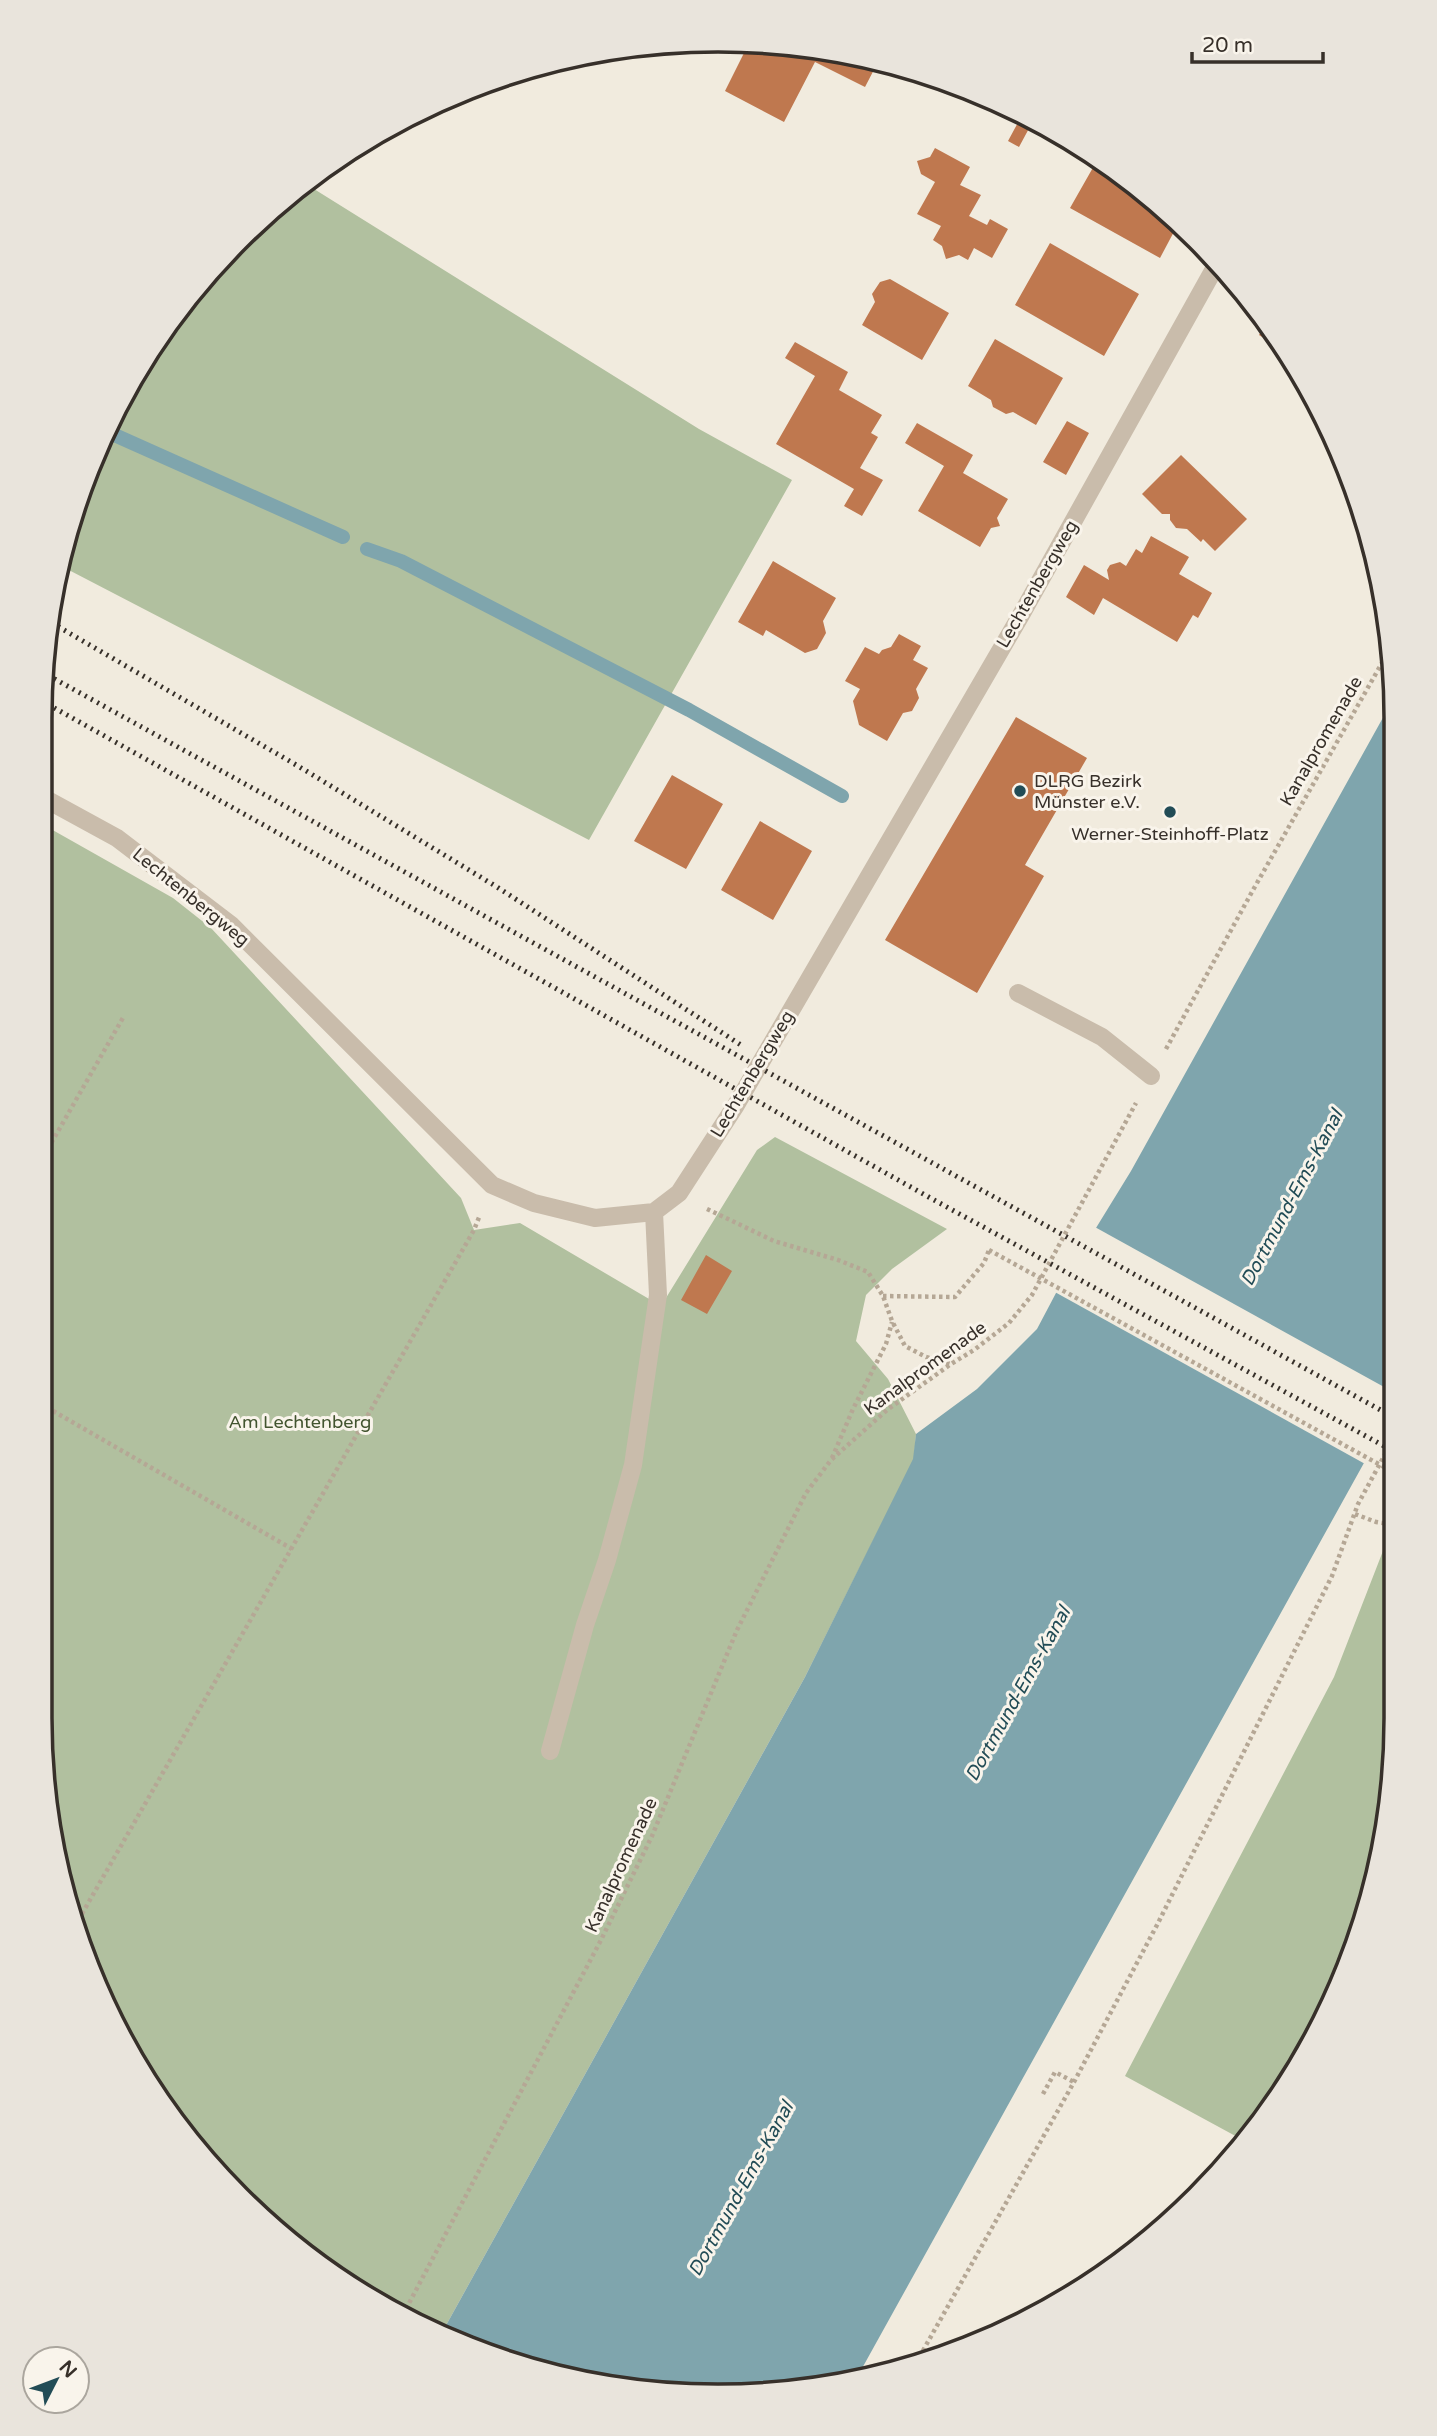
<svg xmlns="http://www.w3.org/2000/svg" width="1437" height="2436" font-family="'Varela Round',sans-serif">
  <rect width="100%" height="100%" fill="#f1ebde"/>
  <path fill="#b1c09f" d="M 306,184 L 699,429 L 792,480 L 589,840 L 63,567 L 76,500 L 155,341 L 239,239 Z
    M 42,824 L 173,898 L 211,928 L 461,1198 L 474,1230 L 520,1223 L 661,1306 L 757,1150 L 775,1137 L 947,1229 L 892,1269 L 866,1295 L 856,1341 L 888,1379 L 916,1434 L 914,1459 L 805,1677 L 444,2329 L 306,2256 L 180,2130 L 76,1935 L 40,1717 Z
    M 1395,1520 L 1395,1762 L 1361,1936 L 1282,2095 L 1241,2139 L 1125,2076 L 1334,1677 Z"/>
  <path fill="#7fa5ad" d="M 1395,696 L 1395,1407 L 860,2372 L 718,2396 L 501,2360 L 444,2329 L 805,1677 L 913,1459 L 916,1434 L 977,1389 L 1037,1329 L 1056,1293 L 1131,1171 Z"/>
  <path fill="#f1ebde" d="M 1093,1226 L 1395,1393 L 1395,1414 L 1367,1465 L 1053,1291 Z"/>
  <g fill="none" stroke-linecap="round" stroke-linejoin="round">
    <path stroke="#7fa5ad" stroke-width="14" d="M 110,433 L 343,537
      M 367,549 L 401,561 L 689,710 L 842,796"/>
  </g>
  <path fill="#bf784f" d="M 749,43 L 851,53 L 878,62 L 865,87 L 815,62 L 784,122 L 725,91 Z
    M 1022,115 L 1033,121 L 1019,147 L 1008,141 Z
    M 935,148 L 970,167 L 960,185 L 981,195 L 969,216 L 987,225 L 990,219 L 1008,229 L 992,258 L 974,248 L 968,260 L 959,255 L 946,259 L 942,246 L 933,240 L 941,226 L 917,214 L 935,182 L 921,174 L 917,161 L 930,157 Z
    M 1099,157 L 1177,226 L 1160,258 L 1070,208 Z
    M 1050,243 L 1139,294 L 1104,356 L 1015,305 Z
    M 890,279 L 949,313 L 922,360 L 862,325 L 875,302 L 872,294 L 880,282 Z
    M 1266,323 L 1286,352 L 1259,335 Z
    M 995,339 L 1063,378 L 1036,425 L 1013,412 L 1006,414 L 993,407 L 991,400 L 968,386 Z
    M 795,342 L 848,372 L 839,390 L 882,415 L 871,433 L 878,437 L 860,468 L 883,480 L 862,516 L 844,506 L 854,489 L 776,444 L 815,376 L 785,358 Z
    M 1067,421 L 1089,433 L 1066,475 L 1043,462 Z
    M 917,423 L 973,455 L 963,473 L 1008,499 L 997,518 L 1000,526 L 991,528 L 980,547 L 918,511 L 944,466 L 905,443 Z
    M 1181,455 L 1247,519 L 1215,551 L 1203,539 L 1201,542 L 1187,529 L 1176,528 L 1170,520 L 1170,514 L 1162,514 L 1142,494 Z
    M 1151,536 L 1189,557 L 1179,574 L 1212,593 L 1198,618 L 1193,615 L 1177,642 L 1103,598 L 1094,615 L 1066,597 L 1084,565 L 1109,580 L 1107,570 L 1110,565 L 1120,562 L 1126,566 L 1136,549 L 1142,553 Z
    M 773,561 L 836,598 L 823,621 L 826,633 L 817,649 L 805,653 L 766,630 L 763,636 L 738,622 Z
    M 899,634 L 921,646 L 913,660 L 928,668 L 916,689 L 919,698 L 912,711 L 903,713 L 887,741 L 859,725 L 853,701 L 860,689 L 845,681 L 865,647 L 879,654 L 882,650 L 891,647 Z
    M 1016,717 L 1087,758 L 1025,865 L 1044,876 L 977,993 L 885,940 Z
    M 672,775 L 723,804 L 686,869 L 634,841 Z
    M 760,821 L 812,851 L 773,920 L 721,890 Z
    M 706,1255 L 732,1271 L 707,1314 L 681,1300 Z"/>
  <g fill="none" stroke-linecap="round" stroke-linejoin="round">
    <path stroke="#b5a795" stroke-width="4.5" stroke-dasharray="3.5 3.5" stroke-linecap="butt" d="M 1166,1049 L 1253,890 L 1391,647
      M 41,1161 L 124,1016
      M 707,1209 L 774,1241 L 838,1260 L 868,1272 L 883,1296 L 892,1321 L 905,1346 L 926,1357 L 951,1364
      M 883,1296 L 955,1297 L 984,1263 L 989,1250
      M 41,1404 L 292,1549
      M 832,1458 L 853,1409 L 886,1344 L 892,1322
      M 1355,1514 L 1376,1522 L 1395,1525
      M 75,1926 L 474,1230 L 480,1215
      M 1043,2094 L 1055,2072 L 1074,2082
      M 406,2309 L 601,1940 L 652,1836 L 737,1630 L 806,1493 L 831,1460 L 887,1410 L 951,1364 L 974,1350 L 1009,1323 L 1032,1295 L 1136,1103
      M 916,2363 L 1074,2082 L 1157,1925 L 1332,1576 L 1358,1504 L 1395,1436"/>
    <path stroke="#c9bcab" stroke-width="18" d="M 42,797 L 117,838 L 231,925 L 492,1185 L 534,1203 L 595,1218 L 654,1212 L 679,1193 L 736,1105 L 1021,615 L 1218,262
      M 1018,993 L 1102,1037 L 1151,1076
      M 550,1751 L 585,1625 L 607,1560 L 633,1465 L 658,1295 L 654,1212"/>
    <path stroke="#37302a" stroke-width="5" stroke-dasharray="2 5" stroke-linecap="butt" d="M 52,623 L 298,766 L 497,887 L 741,1045
      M 42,672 L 1395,1418
      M 42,701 L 934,1200 L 1395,1452"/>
    <path stroke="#b5a795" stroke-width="4.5" stroke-dasharray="3.5 3.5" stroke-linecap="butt" d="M 989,1250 L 1395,1473"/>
  </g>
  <g fill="#224c56" stroke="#f9f4eb" stroke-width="2.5">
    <circle cx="1020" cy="791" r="7"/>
    <circle cx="1170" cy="812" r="7"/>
  </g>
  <g text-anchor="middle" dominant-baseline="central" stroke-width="6" stroke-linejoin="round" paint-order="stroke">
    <g font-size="18" fill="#37302a" stroke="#f9f4eb">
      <text transform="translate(1037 584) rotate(-60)">Lechtenbergweg</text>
      <text transform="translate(1321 741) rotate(-60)">Kanalpromenade</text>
      <text transform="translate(191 897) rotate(39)">Lechtenbergweg</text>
      <text transform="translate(752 1074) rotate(-59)">Lechtenbergweg</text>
      <text transform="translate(925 1368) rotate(-36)">Kanalpromenade</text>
      <text transform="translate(621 1865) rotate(-65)">Kanalpromenade</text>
    </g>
    <g font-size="18" fill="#37302a" stroke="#f9f4eb" text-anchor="start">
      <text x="1034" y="781">DLRG Bezirk<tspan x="1034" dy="21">Münster e.V.</tspan></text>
      <text x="1170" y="834" text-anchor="middle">Werner-Steinhoff-Platz</text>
    </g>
    <g font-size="18" fill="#42542f" stroke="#f9f4eb">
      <text x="300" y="1422">Am Lechtenberg</text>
    </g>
    <g font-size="19" font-style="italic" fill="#224c56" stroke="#f9f4eb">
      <text transform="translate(1292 1198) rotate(-62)">Dortmund-Ems-Kanal</text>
      <text transform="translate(1018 1694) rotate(-61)">Dortmund-Ems-Kanal</text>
      <text transform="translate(741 2189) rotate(-61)">Dortmund-Ems-Kanal</text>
    </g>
  </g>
  <path d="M0 0H1437V2436H0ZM718 52H718A666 666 0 0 1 1384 718V1718A666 666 0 0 1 718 2384H718A666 666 0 0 1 52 1718V718A666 666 0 0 1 718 52Z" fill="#e9e4dc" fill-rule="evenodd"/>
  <path fill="none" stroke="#37302a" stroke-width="3.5" d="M718 52H718A666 666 0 0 1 1384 718V1718A666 666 0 0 1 718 2384H718A666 666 0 0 1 52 1718V718A666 666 0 0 1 718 52Z"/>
  <g transform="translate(56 2380) rotate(48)"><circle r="33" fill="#f9f4eb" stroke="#aba69e" stroke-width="2"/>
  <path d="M0-5L12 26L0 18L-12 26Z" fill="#224c56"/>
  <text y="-10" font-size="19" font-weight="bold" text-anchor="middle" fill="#37302a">N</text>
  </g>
  <path d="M1192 52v10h131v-10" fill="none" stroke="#37302a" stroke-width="3.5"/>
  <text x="1202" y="52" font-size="21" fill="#37302a" stroke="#f9f4eb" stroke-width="5" paint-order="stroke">20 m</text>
</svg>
